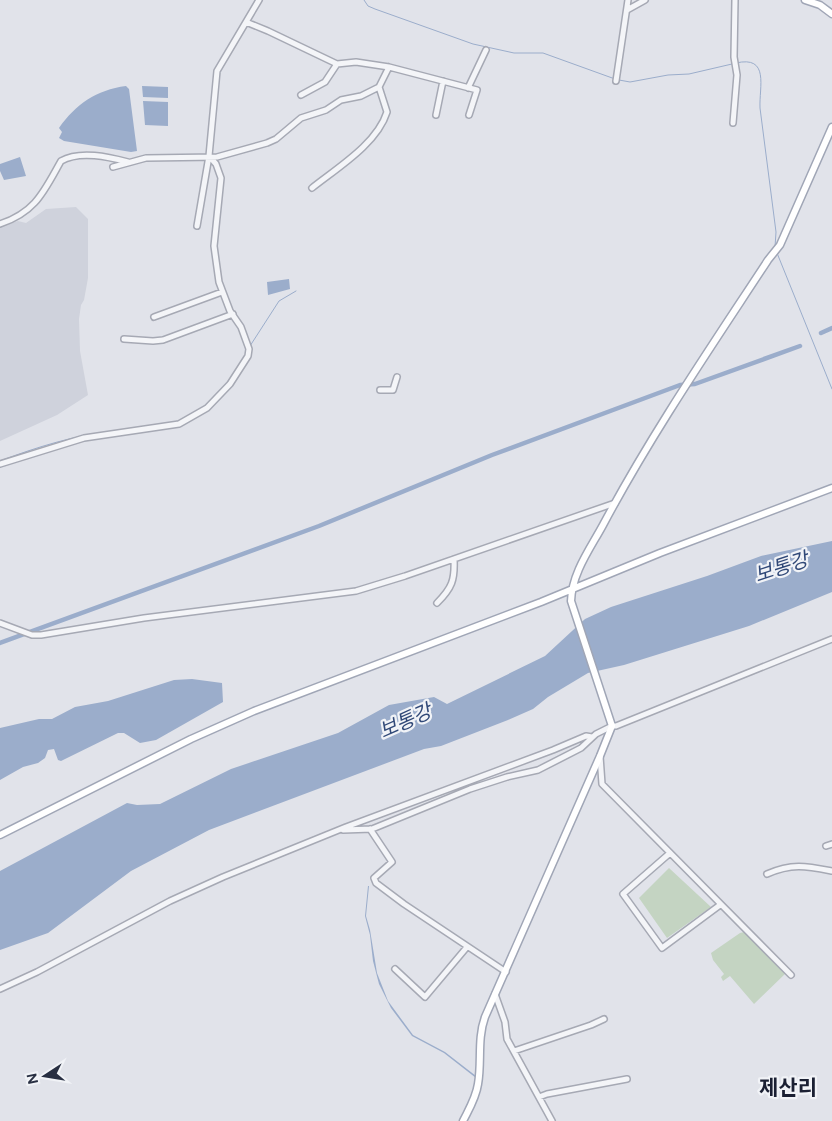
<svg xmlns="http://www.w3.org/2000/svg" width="832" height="1121" font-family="Figtree,'Noto Sans KR',sans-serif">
  <rect width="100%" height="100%" fill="#e1e3ea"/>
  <path fill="#cfd2dc" d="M 76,207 L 88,219 L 88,278 L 84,300 L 81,305 L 79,319 L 80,351 L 88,395 L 57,415 L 0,441 L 0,227 L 18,221 L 26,223 L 46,209 Z"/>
  <path fill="#c4d4c2" d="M 669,868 L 711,907 L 667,938 L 639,898 Z
    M 744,932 L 786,973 L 754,1004 L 730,976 L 723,981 L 721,977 L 724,974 L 713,960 L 711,953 L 740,933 Z"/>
  <path fill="#9badcb" d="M 126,86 L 129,89 L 137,151 L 131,152 L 64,141 L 59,138 L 62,132 L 59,128 C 76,104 96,90 126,86 Z
    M 142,86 L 168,87 L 168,98 L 143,97 Z
    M 143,101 L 168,102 L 168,126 L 145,125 Z
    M 20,157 L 26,176 L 4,180 L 0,171 L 0,164 Z
    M 289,279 L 290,289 L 268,295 L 267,282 Z
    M 832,541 L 832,592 L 749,626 L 624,665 L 588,673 L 548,697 L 533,709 L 508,720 L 441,746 L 424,749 L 209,830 L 131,871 L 48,933 L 0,950 L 0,871 L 127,803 L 137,805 L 160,804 L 231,769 L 338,733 L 389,705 L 434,697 L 447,704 L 545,656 L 585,619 L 611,607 L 707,576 L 761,556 Z
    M 192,679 L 222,683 L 223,702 L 156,740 L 140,743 L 124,733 L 118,733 L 61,761 L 58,760 L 54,749 L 48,750 L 45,758 L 38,763 L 23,767 L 0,780 L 0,728 L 39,719 L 52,719 L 75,707 L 108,701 L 174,680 Z
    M 368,886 L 369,886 L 366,916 L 370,930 L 377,973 L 388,1001 L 413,1035 L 445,1052 L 476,1076 L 476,1078 L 444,1053 L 412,1036 L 391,1008 L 379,984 L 373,961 L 370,935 L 365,916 Z"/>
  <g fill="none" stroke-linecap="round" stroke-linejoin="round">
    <path stroke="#9badcb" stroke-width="1" d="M 364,0 L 368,6 L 375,9 L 473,44 L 514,53 L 543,53 L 615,79
      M 736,63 C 770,55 759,87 760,108 L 776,232 L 775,247
      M 619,80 L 630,82 L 668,75 L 689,74 L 732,64
      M 777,253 L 832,389
      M 250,346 L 279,301 L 296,291
      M 232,376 L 241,363
      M 0,461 C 37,447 75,435 115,431"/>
    <path stroke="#9badcb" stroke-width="4.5" d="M 821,333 L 832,328
      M 0,643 L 319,526 L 492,455 L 680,385 L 695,384 L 800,346"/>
    <defs>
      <path id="minor" d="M 627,10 L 645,0
        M 246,22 L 268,31 L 337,64
        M 616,81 L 628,0
        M 468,88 L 486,50
        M 301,95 L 325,82 L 337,64 L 356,62 L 389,67 L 477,90 L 469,115
        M 436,115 L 443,81
        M 733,123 L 737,75 L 734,57 L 735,0
        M 113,167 L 146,158 L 217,157 L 267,143 L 276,139 L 301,118 L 326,110 L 341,100 L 361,96 L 379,87 L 389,67
        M 312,188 C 337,168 377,144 387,112 L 379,87
        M 0,224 C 36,212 44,191 61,161 C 80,150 109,157 128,162
        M 197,226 L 209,156 L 217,71 L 259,0
        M 154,317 L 222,292
        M 124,339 L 153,341 L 163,340 L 233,314
        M 380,390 L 393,390 L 397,377
        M 0,464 L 84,438 L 179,424 L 207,408 L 230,384 L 248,356 L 249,349 L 241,327 L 230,311 L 219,282 L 214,246 L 221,178 L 216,164 L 209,156
        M 437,603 C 452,588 455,580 454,559
        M 0,623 L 32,635 L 41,635 L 144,618 L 356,591 L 405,576 L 615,503
        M 600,756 L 602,784 L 791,975
        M 370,829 L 392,862 L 374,878 L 376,883 L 404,904 L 506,972
        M 343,830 L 372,829 L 470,789 L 507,777 L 538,770 L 581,748 L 596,734 L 612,726 L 616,726 L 832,639
        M 826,846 L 832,844
        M 670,853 L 623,894 L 662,948 L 720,905
        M 767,874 C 792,863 806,866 832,871
        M 395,969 L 425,997 L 467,947
        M 0,989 L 37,972 L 170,901 L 223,877 L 346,827 L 553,750 L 586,736 L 592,737
        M 495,994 L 505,1022 L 507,1039 L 552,1121
        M 514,1051 L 591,1025 L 604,1019
        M 539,1097 L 547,1094 L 627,1079"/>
      <path id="major" d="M 805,0 L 820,5 L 832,14
        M 0,835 L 191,739 L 254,711 L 541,602 L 660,553 L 832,488
        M 463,1121 C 469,1109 476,1098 478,1084 C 482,1062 477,1039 485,1017 L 600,756 L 612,726 L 571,601 C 572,573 590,549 603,525 C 652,433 711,347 768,260 L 780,245 L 832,127"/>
    </defs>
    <use href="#minor" stroke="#a6a9b4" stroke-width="8"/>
    <use href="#major" stroke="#a0a6b6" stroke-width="9"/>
    <use href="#minor" stroke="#f4f5f8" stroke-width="5"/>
    <use href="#major" stroke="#fff" stroke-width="6"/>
  </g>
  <g text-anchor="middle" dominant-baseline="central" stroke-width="4.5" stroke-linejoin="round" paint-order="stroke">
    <g font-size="20" font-style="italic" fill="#314978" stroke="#f1f3f7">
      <text transform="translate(781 567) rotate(-18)">보통강</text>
      <text transform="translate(405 721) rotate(-24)">보통강</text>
    </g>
    <g font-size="21" font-weight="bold" fill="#1b2033" stroke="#f1f3f7">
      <text x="788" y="1087">제산리</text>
    </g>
  </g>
  <g transform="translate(45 1076) rotate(258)" stroke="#f1f3f7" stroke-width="4" paint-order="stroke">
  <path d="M0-4L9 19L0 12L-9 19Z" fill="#282f42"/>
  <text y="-8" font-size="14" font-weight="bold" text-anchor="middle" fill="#282f42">N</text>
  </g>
</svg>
